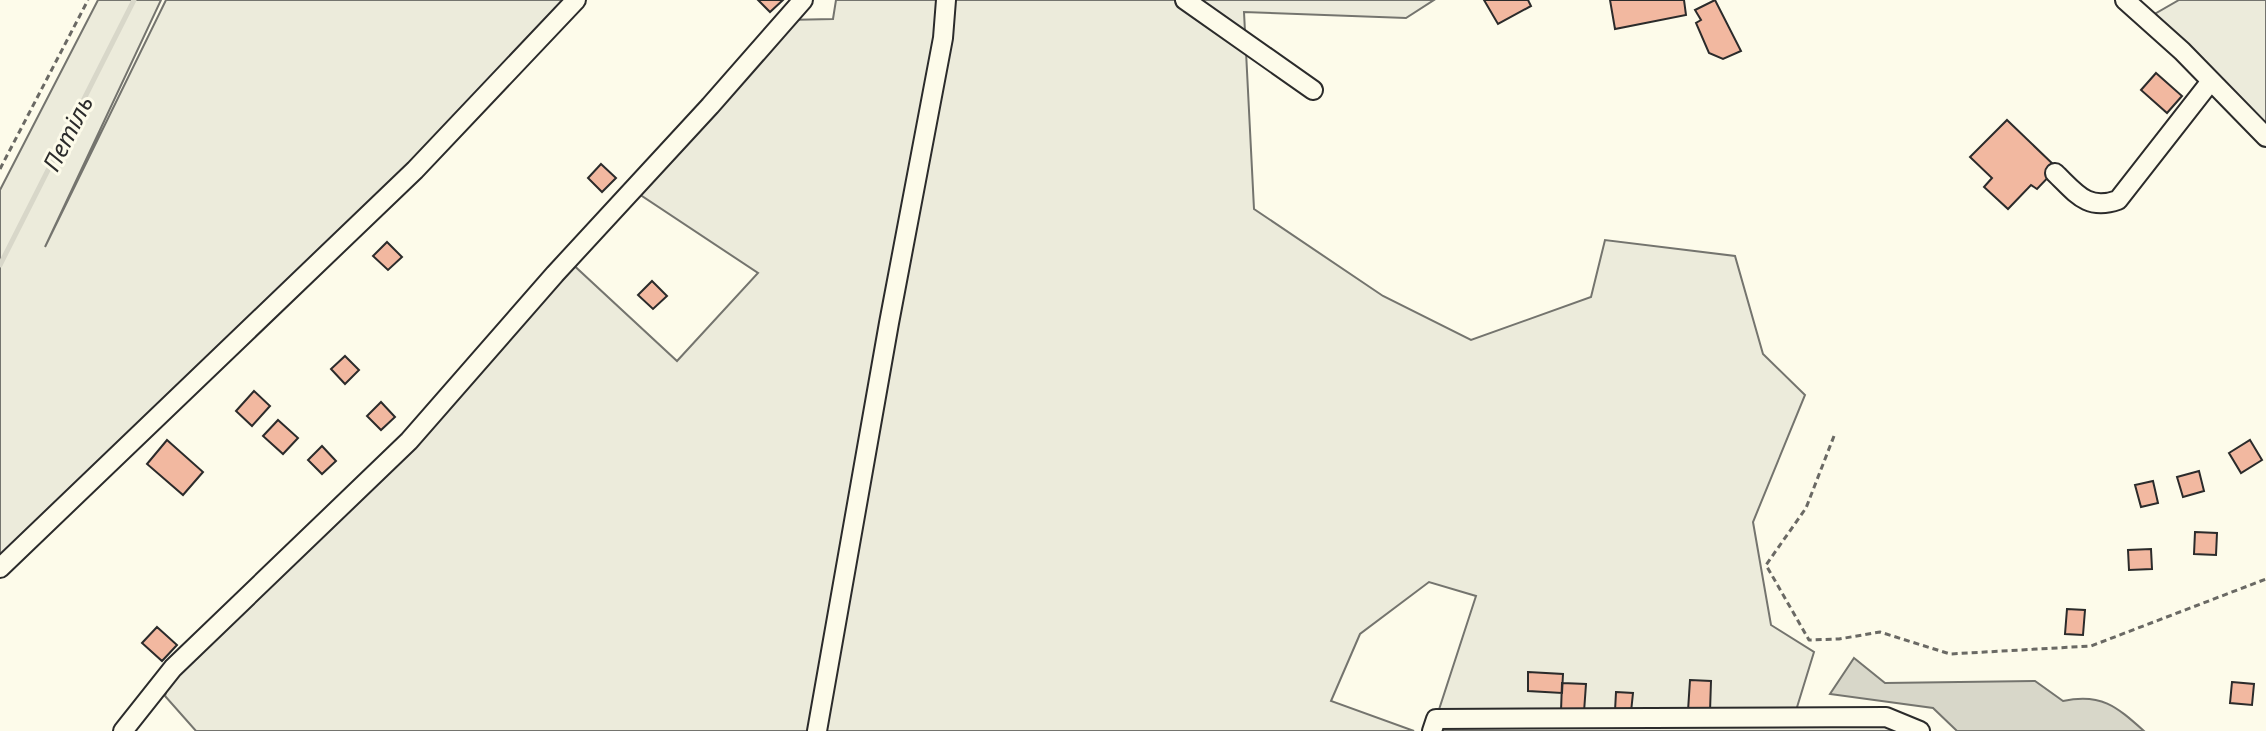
<svg xmlns="http://www.w3.org/2000/svg" width="2266" height="731" font-family="'Noto Sans',sans-serif">
  <rect width="100%" height="100%" fill="#fdfbea"/>
  <path fill="#ecebdb" stroke="#74746e" stroke-width="2" d="M 98,0 L 161,0 L 45,247 L 166,0 L 576,0 L 0,568 L 0,190 Z
    M 836,0 L 1434,0 L 1406,18 L 1244,12 L 1254,209 L 1383,296 L 1471,340 L 1591,297 L 1605,240 L 1735,256 L 1763,354 L 1805,395 L 1753,522 L 1771,625 L 1814,652 L 1794,717 L 1886,717 L 1920,731 L 1432,731 L 1476,596 L 1429,582 L 1360,634 L 1331,701 L 1414,731 L 196,731 L 165,696 L 173,668 L 409,441 L 568,260 L 677,361 L 758,273 L 633,190 L 785,20 L 833,19 Z
    M 2179,0 L 2266,0 L 2266,137 L 2146,19 Z"/>
  <path fill="#d8d7c9" stroke="#74746e" stroke-width="2" d="M 1854,658 L 1885,683 L 2035,681 L 2063,701 C 2101,693 2116,706 2144,731 L 1957,731 L 1933,708 L 1830,694 Z"/>
  <g fill="none" stroke-linecap="round" stroke-linejoin="round">
    <path stroke="#d8d7c9" stroke-width="5" d="M 0,265 L 134,0"/>
  </g>
  <path fill="#f2b8a0" stroke="#2b2b2b" stroke-width="2" d="M 758,0 L 783,0 L 770,12 Z
    M 1484,0 L 1528,0 L 1531,6 L 1498,24 Z
    M 1610,0 L 1684,0 L 1686,15 L 1615,29 Z
    M 1715,0 L 1741,51 L 1723,59 L 1709,53 L 1696,23 L 1701,20 L 1695,10 Z
    M 2156,73 L 2182,96 L 2167,113 L 2141,90 Z
    M 2007,120 L 2057,168 L 2037,189 L 2031,185 L 2008,209 L 1984,187 L 1992,178 L 1970,157 Z
    M 601,164 L 616,178 L 602,192 L 588,178 Z
    M 387,242 L 402,257 L 388,270 L 373,256 Z
    M 652,281 L 667,296 L 653,309 L 638,295 Z
    M 345,356 L 359,370 L 345,384 L 331,369 Z
    M 254,391 L 270,406 L 252,426 L 236,411 Z
    M 381,402 L 395,417 L 381,430 L 367,416 Z
    M 278,420 L 298,438 L 283,454 L 263,436 Z
    M 167,440 L 203,472 L 183,495 L 147,464 Z
    M 2250,440 L 2262,460 L 2241,473 L 2229,453 Z
    M 322,446 L 336,461 L 322,474 L 308,460 Z
    M 2199,471 L 2204,491 L 2183,497 L 2177,477 Z
    M 2153,481 L 2158,503 L 2141,507 L 2135,485 Z
    M 2195,532 L 2217,533 L 2216,555 L 2194,554 Z
    M 2151,549 L 2152,569 L 2129,570 L 2128,550 Z
    M 2067,609 L 2085,610 L 2083,635 L 2065,634 Z
    M 157,627 L 177,645 L 162,661 L 142,643 Z
    M 1528,672 L 1563,674 L 1562,693 L 1528,691 Z
    M 1690,680 L 1711,681 L 1710,712 L 1688,711 Z
    M 2232,682 L 2254,684 L 2252,705 L 2230,703 Z
    M 1562,683 L 1586,684 L 1584,712 L 1561,711 Z
    M 1616,692 L 1633,693 L 1631,712 L 1615,711 Z"/>
  <g fill="none" stroke-linecap="round" stroke-linejoin="round">
    <defs>
      <path id="minor" d="M 1185,0 L 1313,90
        M 2125,0 L 2182,51 L 2266,137
        M 2055,173 C 2076,193 2087,211 2118,200 L 2211,81
        M 0,568 L 415,170 L 576,0
        M 123,731 L 173,668 L 409,441 L 555,274 L 710,106 L 803,0
        M 817,731 L 889,323 L 943,38 L 946,0
        M 1432,731 L 1436,719 L 1886,717 L 1920,731"/>
    </defs>
    <use href="#minor" stroke="#2b2b2b" stroke-width="22"/>
    <path stroke="#6a6964" stroke-width="3" stroke-dasharray="6 4" stroke-linecap="butt" d="M 0,169 L 88,0
      M 1834,436 L 1806,508 L 1766,565 L 1809,640 L 1839,639 L 1880,632 L 1950,654 L 2091,646 L 2266,579"/>
    <use href="#minor" stroke="#fdfbea" stroke-width="18"/>
  </g>
  <g text-anchor="middle" dominant-baseline="central" stroke-width="6" stroke-linejoin="round" paint-order="stroke">
    <g font-size="24" font-style="italic" fill="#2b2b2b" stroke="#fdfbea">
      <text transform="translate(67 133) rotate(-63)">Петіль</text>
    </g>
  </g>
</svg>
